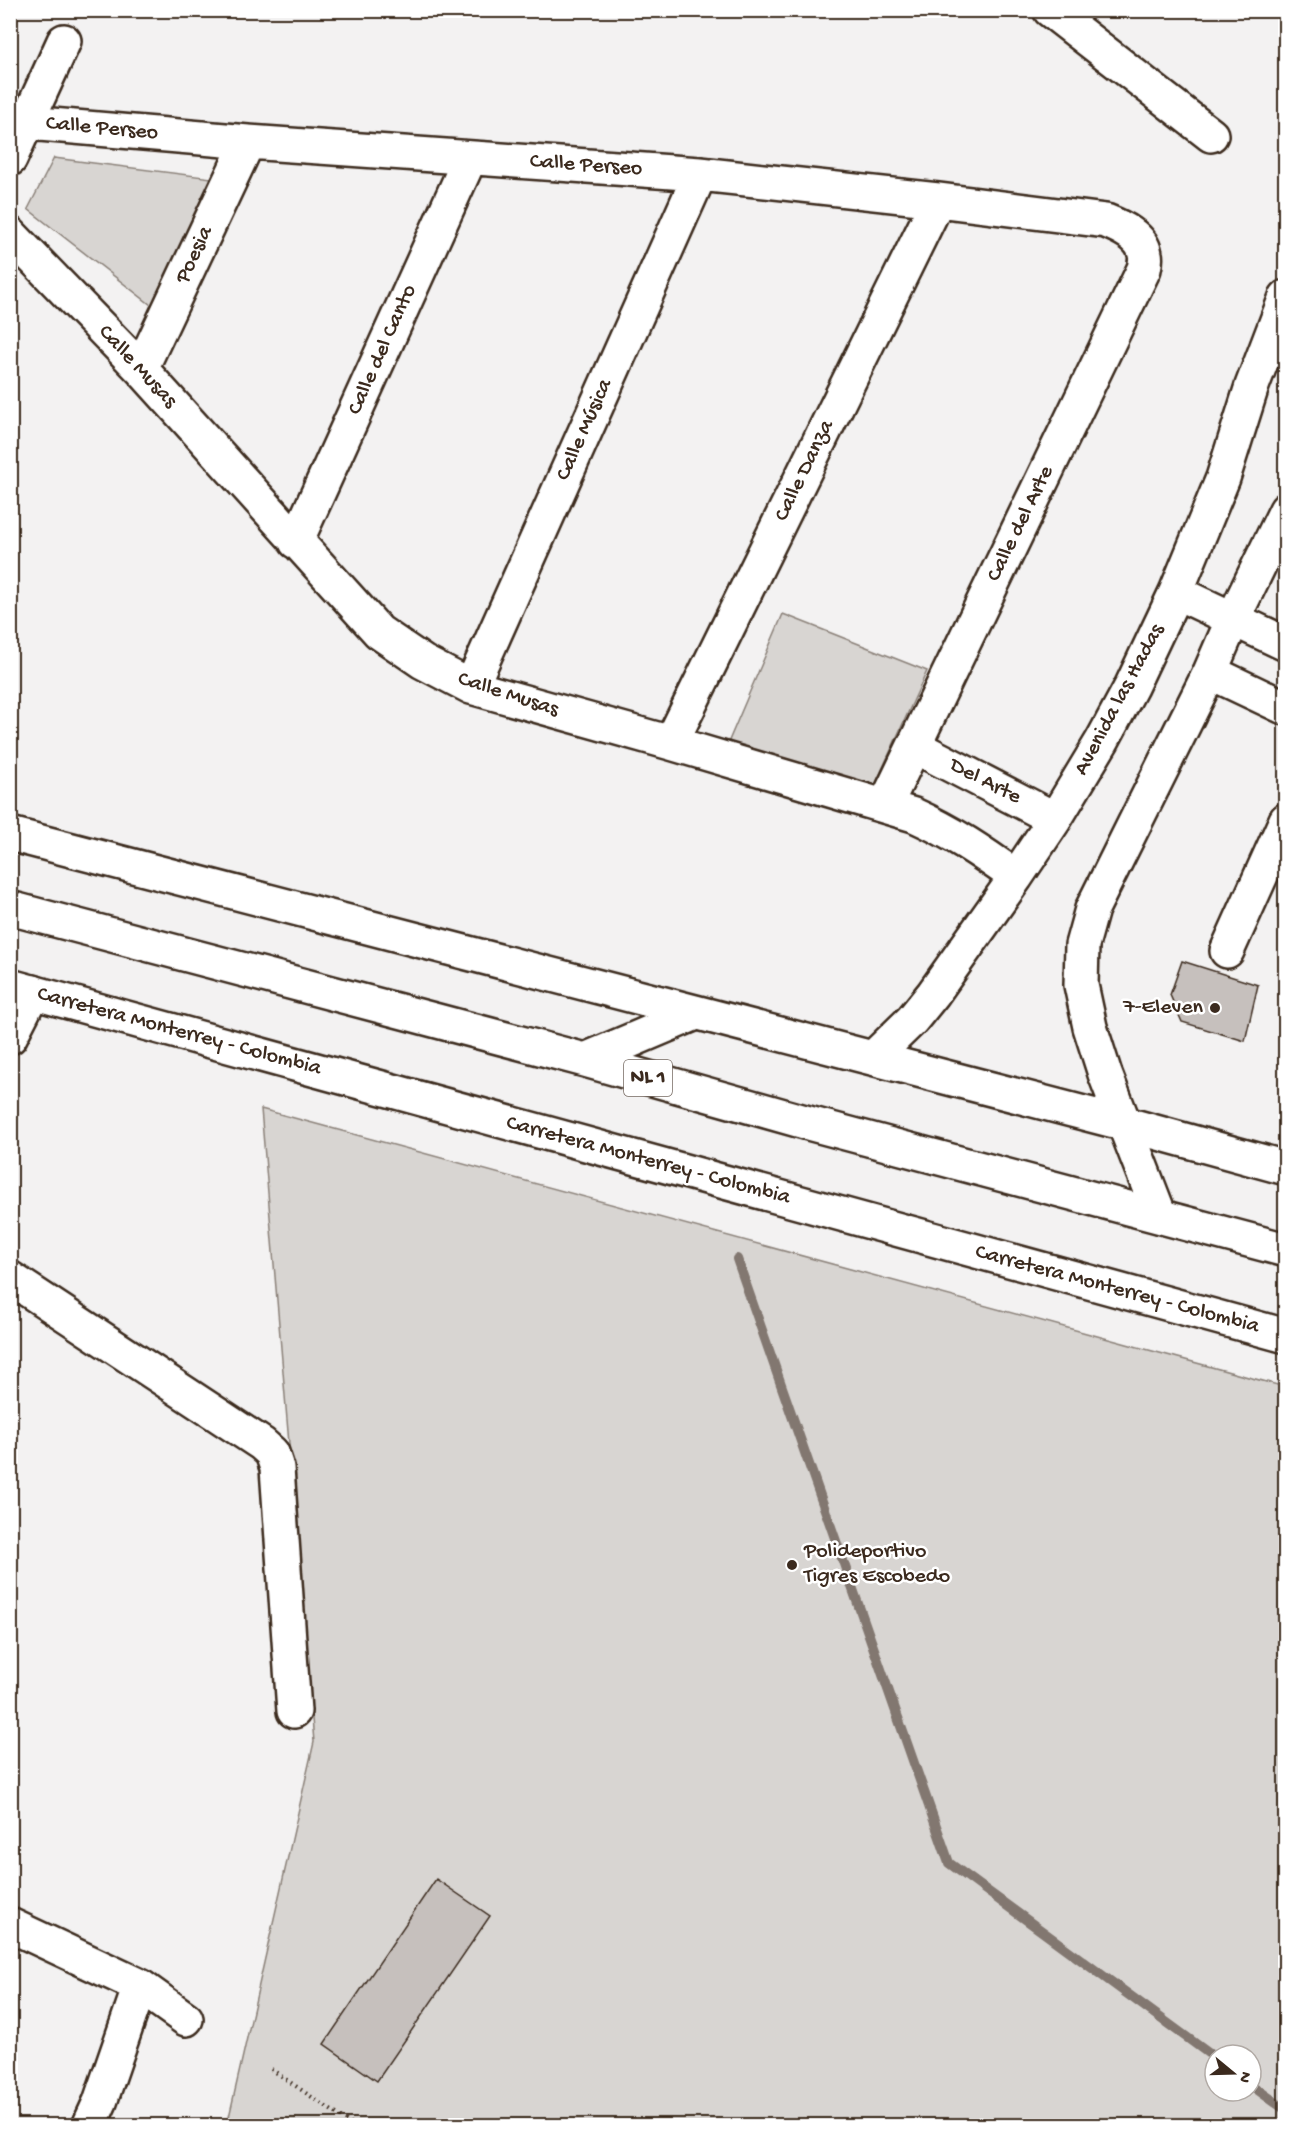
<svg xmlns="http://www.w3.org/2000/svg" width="1296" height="2136" font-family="'Gochi Hand',sans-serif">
  <rect width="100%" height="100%" fill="#f3f2f2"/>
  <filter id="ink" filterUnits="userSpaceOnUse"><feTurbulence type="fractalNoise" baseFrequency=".0167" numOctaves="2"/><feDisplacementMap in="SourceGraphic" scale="12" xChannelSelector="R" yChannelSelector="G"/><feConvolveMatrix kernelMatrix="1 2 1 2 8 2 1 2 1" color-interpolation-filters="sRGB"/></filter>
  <g filter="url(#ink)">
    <path fill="#d8d5d2" stroke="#8a8078" stroke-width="1.5" fill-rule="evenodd" d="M 54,158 L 220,179 L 155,308 L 28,209 Z
      M 783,614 L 927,671 L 874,787 L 725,750 Z
      M 261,1109 L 1285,1387 L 1285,2125 L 227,2126 L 314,1742 ZM 1215,2055 L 1251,2055 L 1251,2091 L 1215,2091 Z"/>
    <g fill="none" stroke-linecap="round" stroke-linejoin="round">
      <path stroke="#827770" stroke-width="10" d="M 737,1259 L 949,1863 L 1215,2058
        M 1251,2085 L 1286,2110"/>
    </g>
    <path fill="#c6c0bd" stroke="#3b2a1e" stroke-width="1.5" d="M 1182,961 L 1258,985 L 1245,1041 L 1182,1022 L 1170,995 Z
      M 436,1879 L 490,1916 L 377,2081 L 324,2044 Z"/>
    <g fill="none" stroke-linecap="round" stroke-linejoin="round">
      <defs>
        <path id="minor" d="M 1050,10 L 1211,135
          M 28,123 L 248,142 L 700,174 L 938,200 L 1106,221 C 1121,227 1142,236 1145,254 C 1146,258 1145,265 1144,269 L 885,806
          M 10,159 L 64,41
          M 10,234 L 141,369 L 379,632 L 423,662 L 471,687 L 671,743 L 914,815 C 952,832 983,853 1016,877
          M 141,369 L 248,142
          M 296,542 L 470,158
          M 1176,592 L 1286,644
          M 1210,672 L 1286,708
          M 471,687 L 700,174
          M 671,743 L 938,200
          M 914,746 L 1055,819
          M 10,834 L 1126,1124 L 1286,1168
          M 1227,951 L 1286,820
          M 10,1037 L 33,992
          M 873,1058 L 912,1020 L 933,994 L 1016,877 L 1055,819 L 1102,741 L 1131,687 L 1176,592 L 1223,478 L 1252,386 L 1286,297
          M 1160,1216 L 1105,1074 L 1090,1027 L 1081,985 L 1082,945 L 1092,909 L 1210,672 L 1233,619 L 1286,510
          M 10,1278 L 262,1444 L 272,1453 L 277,1468 L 294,1711
          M 10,1925 L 140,1986 L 186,2019
          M 89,2126 L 100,2102 L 140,1986"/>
        <path id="major" d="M 10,908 L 585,1060 L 812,1124 L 1286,1250
          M 10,986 L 1286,1336
          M 585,1060 L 696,1013"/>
      </defs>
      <use href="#minor" stroke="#3b2a1e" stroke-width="38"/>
      <use href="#major" stroke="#3b2a1e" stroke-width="38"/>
      <path stroke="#3b2a1e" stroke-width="4" stroke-dasharray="1.5 4.5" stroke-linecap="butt" d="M 271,2069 L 354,2126
        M 1161,2126 L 1167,2116"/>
      <use href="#minor" stroke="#fff" stroke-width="33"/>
      <use href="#major" stroke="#fff" stroke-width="33"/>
    </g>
  </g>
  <g fill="#3b2a1e" stroke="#fff" stroke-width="2">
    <circle cx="1215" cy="1008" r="6"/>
    <circle cx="792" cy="1565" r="6"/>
  </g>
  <g text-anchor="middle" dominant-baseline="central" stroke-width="5" stroke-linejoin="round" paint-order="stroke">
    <rect fill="#fff" stroke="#766a62" stroke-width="1.5" x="624" y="1060" width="48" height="36" rx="4.5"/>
    <g font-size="21" font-weight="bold" fill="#3b2a1e">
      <text x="648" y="1078">NL 1</text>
    </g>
    <g font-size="22" fill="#3b2a1e" stroke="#fff">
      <text transform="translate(102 129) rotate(5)">Calle Perseo</text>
      <text transform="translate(586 166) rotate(4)">Calle Perseo</text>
      <text transform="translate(195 255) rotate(-65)">Poesia</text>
      <text transform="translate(383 350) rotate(-66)">Calle del Canto</text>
      <text transform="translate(137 367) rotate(47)">Calle Musas</text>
      <text transform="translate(585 430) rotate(-66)">Calle Música</text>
      <text transform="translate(805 471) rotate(-64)">Calle Danza</text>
      <text transform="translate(1021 524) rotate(-64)">Calle del Arte</text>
      <text transform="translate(508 695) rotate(18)">Calle Musas</text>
      <text transform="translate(1120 700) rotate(-62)">Avenida las Hadas</text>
      <text transform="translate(985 782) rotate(27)">Del Arte</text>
      <text transform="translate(179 1032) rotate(15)">Carretera Monterrey - Colombia</text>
      <text transform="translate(648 1161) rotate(15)">Carretera Monterrey - Colombia</text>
      <text transform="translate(1117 1290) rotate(15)">Carretera Monterrey - Colombia</text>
    </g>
    <g font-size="22" fill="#3b2a1e" stroke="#fff" text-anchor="end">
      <text x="1203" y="1008">7-Eleven</text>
      <text x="804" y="1552" text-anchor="start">Polideportivo<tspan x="804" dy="25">Tigres Escobedo</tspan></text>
    </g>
  </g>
  <rect width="1296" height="2136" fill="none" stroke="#fff" stroke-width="36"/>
  <rect x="18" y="18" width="1260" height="2100" fill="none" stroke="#3b2a1e" stroke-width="2" filter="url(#ink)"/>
  <g transform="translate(1233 2073) rotate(109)"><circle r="28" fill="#ffffff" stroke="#b1aaa5" stroke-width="1.5"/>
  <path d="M0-4.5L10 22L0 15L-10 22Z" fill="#3b2a1e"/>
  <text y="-9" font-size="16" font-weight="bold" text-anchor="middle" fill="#3b2a1e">N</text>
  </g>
</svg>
